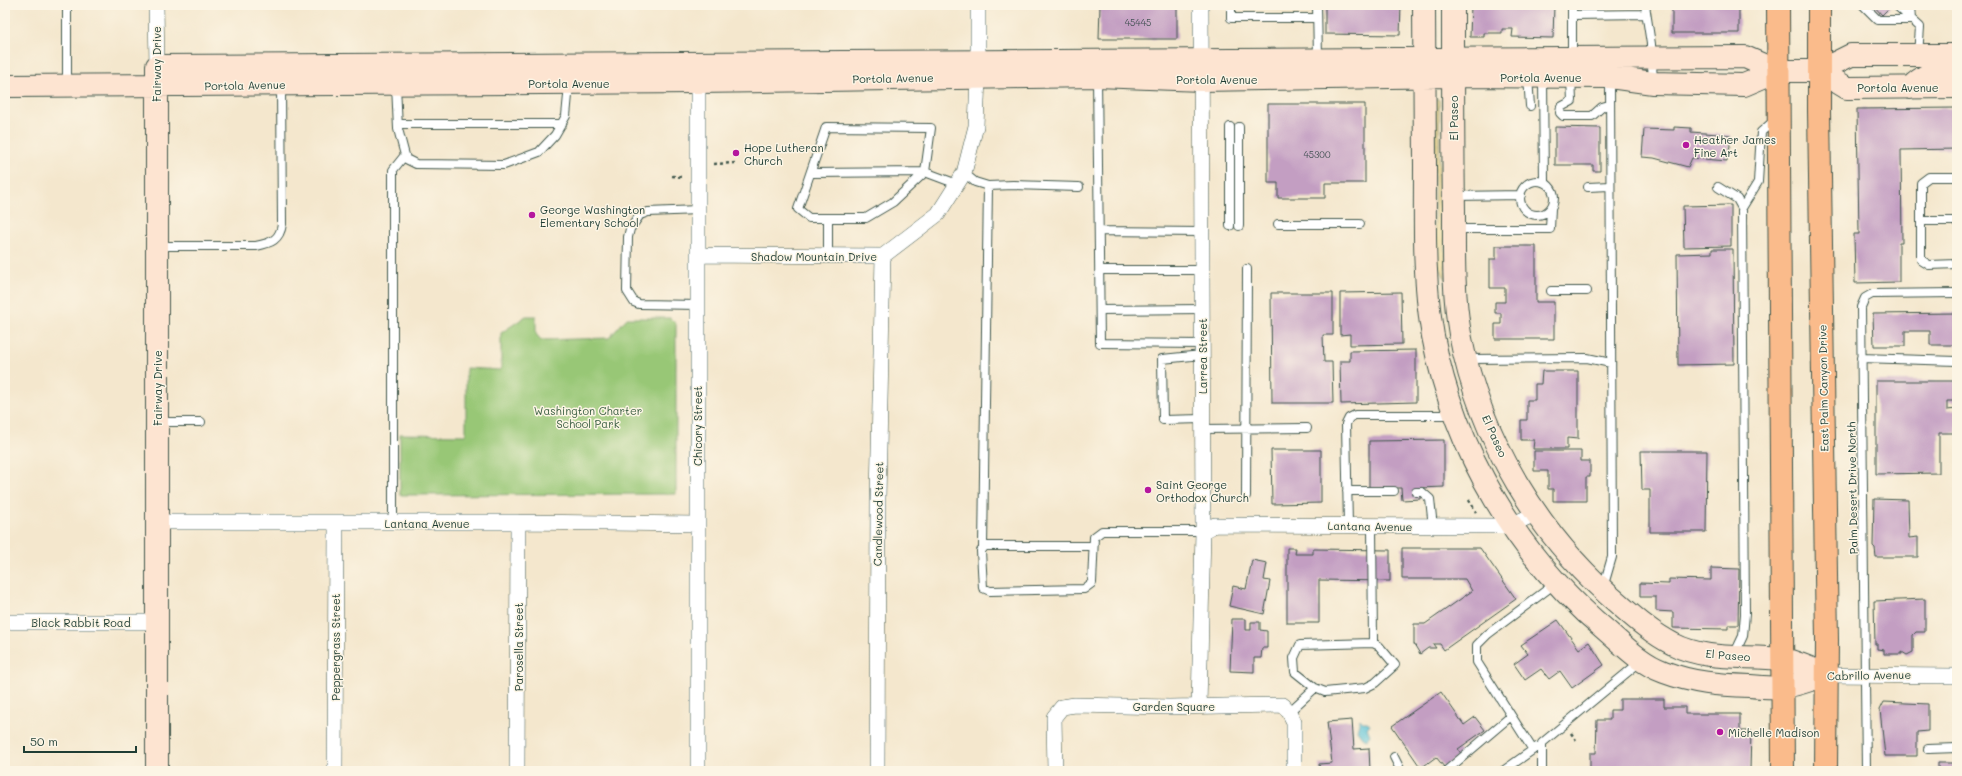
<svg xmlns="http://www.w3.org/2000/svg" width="1962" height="776" font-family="Mali,sans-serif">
  <rect width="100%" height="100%" fill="#fcf5e5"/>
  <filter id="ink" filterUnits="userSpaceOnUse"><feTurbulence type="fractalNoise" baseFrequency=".025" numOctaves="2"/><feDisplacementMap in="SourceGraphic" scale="8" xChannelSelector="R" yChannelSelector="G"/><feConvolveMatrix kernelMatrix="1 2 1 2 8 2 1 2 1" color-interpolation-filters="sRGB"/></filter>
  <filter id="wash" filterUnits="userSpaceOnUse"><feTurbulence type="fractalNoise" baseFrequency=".012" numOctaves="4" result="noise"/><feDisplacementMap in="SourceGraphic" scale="16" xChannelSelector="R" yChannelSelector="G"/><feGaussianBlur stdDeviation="0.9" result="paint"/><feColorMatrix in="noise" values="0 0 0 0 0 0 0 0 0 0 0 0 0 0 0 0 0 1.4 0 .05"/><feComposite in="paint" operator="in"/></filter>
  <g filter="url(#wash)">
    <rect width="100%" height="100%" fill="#f4e7cd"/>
    <path fill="#98c776" stroke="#5c8255" d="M 526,316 L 536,316 L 536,334 L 541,340 L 609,338 L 627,318 L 670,318 L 676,324 L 676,494 L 400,495 L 400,434 L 466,435 L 466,368 L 501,370 L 501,333 Z"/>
    <path fill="#eeda9e" stroke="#868c69" d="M 1435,98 L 1439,100 L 1439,199 L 1445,221 L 1446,280 L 1434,257 Z"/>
    <path fill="#5bc3d8" stroke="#3d8086" d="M 1360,719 L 1363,722 L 1367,722 L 1370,724 L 1367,728 L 1370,735 L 1367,739 L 1362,737 L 1357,730 Z"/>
    <g id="blocks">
      <path fill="#c39ec2" d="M 1100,5 L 1177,5 L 1177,39 L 1099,39 Z
        M 1325,5 L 1401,5 L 1400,35 L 1325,34 Z
        M 1471,5 L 1554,5 L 1553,38 L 1512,37 L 1513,29 L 1502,29 L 1502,33 L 1484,33 L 1484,37 L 1470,37 Z
        M 1672,5 L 1739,5 L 1739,33 L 1672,33 Z
        M 1873,5 L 1892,5 L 1882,15 Z
        M 1268,104 L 1365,104 L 1365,183 L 1325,183 L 1325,198 L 1278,198 L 1278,183 L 1268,183 Z
        M 1957,108 L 1957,149 L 1901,150 L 1902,243 L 1899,243 L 1899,282 L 1855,283 L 1854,234 L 1859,234 L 1857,109 Z
        M 1555,127 L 1600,128 L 1600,171 L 1593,171 L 1593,165 L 1555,165 Z
        M 1674,127 L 1691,128 L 1691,132 L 1731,135 L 1729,154 L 1727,154 L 1727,161 L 1692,158 L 1688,167 L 1654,158 L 1642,157 L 1644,129 L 1674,130 Z
        M 1731,205 L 1731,246 L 1684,247 L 1683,206 Z
        M 1496,246 L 1536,246 L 1536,302 L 1554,302 L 1554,339 L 1495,339 L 1495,324 L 1501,324 L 1501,313 L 1495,313 L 1495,302 L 1505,302 L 1505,288 L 1490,288 L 1490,259 L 1496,259 Z
        M 1712,249 L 1733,249 L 1734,364 L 1678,365 L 1677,254 L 1712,253 Z
        M 1401,292 L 1402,344 L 1350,345 L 1350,334 L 1340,335 L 1340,293 Z
        M 1271,293 L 1333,293 L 1333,335 L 1323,335 L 1324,362 L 1332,362 L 1333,403 L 1272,403 Z
        M 1957,313 L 1957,345 L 1930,345 L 1930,331 L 1905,331 L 1905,346 L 1874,346 L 1873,314 Z
        M 1416,350 L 1416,402 L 1341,404 L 1340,361 L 1350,361 L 1350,351 Z
        M 1542,371 L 1578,371 L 1578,439 L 1567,438 L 1567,449 L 1533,449 L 1534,440 L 1521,440 L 1521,420 L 1527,420 L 1527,400 L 1535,400 L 1535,384 L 1541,384 Z
        M 1876,381 L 1957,381 L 1957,401 L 1947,401 L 1947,410 L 1957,409 L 1957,433 L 1939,433 L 1939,473 L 1876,474 Z
        M 1444,440 L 1444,487 L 1420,488 L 1420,499 L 1402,500 L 1401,488 L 1369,488 L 1369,441 Z
        M 1271,450 L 1321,450 L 1321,503 L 1272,504 Z
        M 1534,451 L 1581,451 L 1581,461 L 1590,461 L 1590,477 L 1586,477 L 1586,501 L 1553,501 L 1553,489 L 1548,489 L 1548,471 L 1534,471 Z
        M 1641,451 L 1707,451 L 1706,532 L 1650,532 L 1650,490 L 1642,490 Z
        M 1874,499 L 1908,500 L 1909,538 L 1918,537 L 1918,557 L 1876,557 L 1875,548 L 1873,546 Z
        M 1287,548 L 1296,548 L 1295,554 L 1313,554 L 1313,549 L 1390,550 L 1390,581 L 1319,580 L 1319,623 L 1287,623 Z
        M 1402,548 L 1480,548 L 1516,599 L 1444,650 L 1440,644 L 1433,644 L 1436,648 L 1428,648 L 1420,654 L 1414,644 L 1414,624 L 1425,624 L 1472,591 L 1465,579 L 1402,579 Z
        M 1252,560 L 1267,563 L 1264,580 L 1270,581 L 1264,614 L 1229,606 L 1233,586 L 1246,589 Z
        M 1711,568 L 1739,569 L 1738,625 L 1728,625 L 1728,629 L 1673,628 L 1673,612 L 1656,611 L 1656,597 L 1640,597 L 1640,583 L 1669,584 L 1669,579 L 1711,580 Z
        M 1925,599 L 1925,632 L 1916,632 L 1913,635 L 1913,652 L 1907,655 L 1902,652 L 1902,654 L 1884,654 L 1884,650 L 1877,649 L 1877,644 L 1875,644 L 1874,601 Z
        M 1232,619 L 1246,619 L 1246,630 L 1251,630 L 1251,622 L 1260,622 L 1260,630 L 1267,631 L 1267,648 L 1262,648 L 1261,658 L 1254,658 L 1254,672 L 1230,671 Z
        M 1558,620 L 1579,649 L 1589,642 L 1604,665 L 1572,688 L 1560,671 L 1549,679 L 1541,669 L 1525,680 L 1514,664 L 1528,654 L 1521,645 Z
        M 1441,692 L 1464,725 L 1475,717 L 1485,730 L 1458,749 L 1462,755 L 1444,767 L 1436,757 L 1421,768 L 1392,726 Z
        M 1620,699 L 1664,699 L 1664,707 L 1685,707 L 1685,714 L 1740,714 L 1740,731 L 1751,731 L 1750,771 L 1590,771 L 1590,753 L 1596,753 L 1597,720 L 1610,720 L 1610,710 L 1620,710 Z
        M 1884,702 L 1928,704 L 1928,731 L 1917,732 L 1917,756 L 1885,756 L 1880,710 Z
        M 1352,720 L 1354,749 L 1369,748 L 1370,771 L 1320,771 L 1319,764 L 1332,763 L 1327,722 Z
        M 1938,763 L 1957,763 L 1957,771 L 1938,771 Z"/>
    </g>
  </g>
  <g filter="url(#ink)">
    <use href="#blocks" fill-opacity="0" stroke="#3f564b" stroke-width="1"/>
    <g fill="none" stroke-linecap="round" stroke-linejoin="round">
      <defs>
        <path id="lane" d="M 67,5 L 67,84
          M 1231,5 L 1231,18 L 1317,18
          M 1317,5 L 1318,58
          M 1572,5 L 1572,56
          M 1645,5 L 1651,44 L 1653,82
          M 1863,5 L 1878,20 L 1911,20 L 1910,5
          M 1896,5 L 1920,27 L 1918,55
          M 1572,15 L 1646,14
          M 1097,76 L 1100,343 L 1202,344
          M 1528,77 L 1530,106
          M 1543,78 L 1544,182
          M 1571,78 L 1572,101 L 1561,107 L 1560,113 L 1563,116 L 1592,116 L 1602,107 L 1609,105
          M 396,85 L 398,129 L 406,159 L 416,164 L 504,165 L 539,152 L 555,135 L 566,116 L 569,85
          M 398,124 L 562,124
          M 826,127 L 931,128 L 925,172 L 893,202 L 866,218 L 809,218 L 798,209 Z
          M 1230,127 L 1230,226
          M 1239,127 L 1239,226
          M 811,173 L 925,172 L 957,184
          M 964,173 L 975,182 L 988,186 L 1013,185 L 1079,187
          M 1957,177 L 1929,177 L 1921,183 L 1921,260 L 1929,265 L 1957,264
          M1520 198a17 17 0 1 1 34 0a17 17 0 1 1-34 0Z
          M 1588,187 L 1610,186
          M 1718,187 L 1737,199 L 1742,208
          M 1455,196 L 1521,195
          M 828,218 L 828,257
          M 1921,221 L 1957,221
          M 1278,224 L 1360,224
          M 1455,229 L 1550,229 L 1551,208
          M 1099,231 L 1202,232
          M 157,246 L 256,246 C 271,243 280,240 282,224 L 281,85
          M 1100,270 L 1202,270
          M 1551,291 L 1587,291
          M 698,305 L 639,304 L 634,302 L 627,291 L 628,237 L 630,229 L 640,215 L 648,212 L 698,210
          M 1100,310 L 1202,309
          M 1202,355 L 1162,359 L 1163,420 L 1202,419
          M 1861,358 L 1957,361
          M 1467,359 L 1587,358 L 1611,363
          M 158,422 L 201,422
          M 1202,429 L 1307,428
          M 1347,491 L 1394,491
          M 1416,492 L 1422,492 L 1430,499 L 1433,527
          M 1246,496 L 1247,269
          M 393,523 L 393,170 L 405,155
          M 1348,526 L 1346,424 L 1349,418 L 1355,415 L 1454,415
          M 1372,526 L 1373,643 L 1379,646 L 1395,665 L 1375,683 L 1365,688 L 1325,692 L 1315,688 L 1295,672 L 1294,658 L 1300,645 L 1373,643
          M 1093,546 L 985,546 L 981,551 L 983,588 L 990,591 L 1084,589 L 1092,583 L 1094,537 L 1102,531 L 1203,531
          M 983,548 L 988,186
          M 1603,588 L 1612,557 L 1610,77
          M 1734,655 L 1743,636 L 1745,614 L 1742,208 L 1758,182 L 1761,132 L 1776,119
          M 1289,712 L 1315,688
          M 1928,749 L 1957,748
          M 1533,750 L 1477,662 L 1477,645 L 1488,634 L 1556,583
          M 1394,757 L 1401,771
          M 1446,771 L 1511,716
          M 1503,771 L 1537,747
          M 1542,771 L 1542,743 L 1641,661
          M 1866,771 L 1861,307 L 1865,298 L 1872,294 L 1957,293"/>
        <path id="street" d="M 156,5 L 157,66
          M 698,82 L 698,771
          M 698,255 L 883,256 L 938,214 L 964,173 L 976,126 L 978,77 L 978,5
          M 157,522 L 518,522 L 697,524
          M 1203,531 L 1215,525 L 1505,526 L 1511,525 L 1535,514
          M 5,622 L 156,622
          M 1826,675 L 1957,676
          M 1199,706 L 1203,531 L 1201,5
          M 335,771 L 336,523
          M 517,771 L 518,522
          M 877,771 L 878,498 L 883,256
          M 1055,771 L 1054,717 L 1062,707 L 1075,705 L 1169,707 L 1283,705 L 1289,712 L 1294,722 L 1294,771"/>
        <path id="secondary" d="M 1424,5 C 1424,59 1425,113 1425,166 C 1425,223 1423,281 1433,336 C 1455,452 1518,557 1608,632 C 1625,647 1642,664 1664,672 C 1693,683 1719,685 1750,686 C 1760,687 1772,688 1782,687 C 1796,686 1812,679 1826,675
          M 1453,5 C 1453,74 1453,143 1454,211 C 1454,252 1453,294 1460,334 C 1480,439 1539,537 1620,605 C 1636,619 1653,634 1673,644 C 1705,661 1745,655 1781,659 C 1796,661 1812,669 1826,675
          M 1819,71 L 1847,88 L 1957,87
          M 5,86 L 698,82 L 1097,76 L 1201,80 L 1453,76 L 1610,77 L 1653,83 L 1744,85 L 1777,71 L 1819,71 L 1851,55 L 1957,55
          M 1910,88 C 1923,74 1938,69 1957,68
          M 157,771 L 157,66 L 1745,57 L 1777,71"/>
        <path id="primary" d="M 1778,5 L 1783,771
          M 1819,5 L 1819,111 L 1827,640 L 1826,771"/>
      </defs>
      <use href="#lane" stroke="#3f564b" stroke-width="10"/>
      <use href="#street" stroke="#3f564b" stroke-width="16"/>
      <use href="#secondary" stroke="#3f564b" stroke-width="24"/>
      <use href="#primary" stroke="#3f564b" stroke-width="24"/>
      <path stroke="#3f564b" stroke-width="2.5" stroke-dasharray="3 3" stroke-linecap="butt" d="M 714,164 L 737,163
        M 672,176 L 682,177
        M 1469,500 L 1476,512
        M 1571,733 L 1576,740"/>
      <use href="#lane" stroke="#fff" stroke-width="8"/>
      <use href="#street" stroke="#fff" stroke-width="15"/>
      <use href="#secondary" stroke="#fde4d1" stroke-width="22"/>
      <use href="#primary" stroke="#fabb8b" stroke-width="22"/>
    </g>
  </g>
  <g fill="#b5179e" stroke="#fcf5e5" stroke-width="1.5">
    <circle cx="1686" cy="145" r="4"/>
    <circle cx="736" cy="153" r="4"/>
    <circle cx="532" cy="215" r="4"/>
    <circle cx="1148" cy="490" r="4"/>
    <circle cx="1720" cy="732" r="4"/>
  </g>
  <g text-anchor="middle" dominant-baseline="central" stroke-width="3" stroke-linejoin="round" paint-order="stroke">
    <g font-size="9" fill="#485558">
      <text x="1138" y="22">45445</text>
      <text x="1317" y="154">45300</text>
    </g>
    <g font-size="11" fill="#1f3d34" stroke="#fcf5e5">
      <text transform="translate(156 64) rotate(-90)">Fairway Drive</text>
      <text x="1541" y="77">Portola Avenue</text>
      <text transform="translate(893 78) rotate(-1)">Portola Avenue</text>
      <text x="1217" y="79">Portola Avenue</text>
      <text x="569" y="83">Portola Avenue</text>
      <text transform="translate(245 85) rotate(-1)">Portola Avenue</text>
      <text x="1898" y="87">Portola Avenue</text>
      <text transform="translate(1453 118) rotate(-90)">El Paseo</text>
      <text x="814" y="256">Shadow Mountain Drive</text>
      <text transform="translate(1202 356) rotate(-90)">Larrea Street</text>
      <text transform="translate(157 388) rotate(-90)">Fairway Drive</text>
      <text transform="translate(1823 388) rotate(-91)">East Palm Canyon Drive</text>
      <text transform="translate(697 426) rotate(-90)">Chicory Street</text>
      <text transform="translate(1495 436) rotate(66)">El Paseo</text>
      <text transform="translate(1852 488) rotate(-91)">Palm Desert Drive North</text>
      <text transform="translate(878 514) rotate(-89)">Candlewood Street</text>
      <text x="427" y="523">Lantana Avenue</text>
      <text transform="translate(1370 526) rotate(1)">Lantana Avenue</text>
      <text x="81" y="622">Black Rabbit Road</text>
      <text transform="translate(335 647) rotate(-90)">Peppergrass Street</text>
      <text transform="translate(518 647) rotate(-90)">Parosella Street</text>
      <text transform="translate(1728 655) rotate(5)">El Paseo</text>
      <text transform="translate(1869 675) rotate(-1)">Cabrillo Avenue</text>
      <text x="1174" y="706">Garden Square</text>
    </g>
    <g font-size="11" fill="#1f3d34" stroke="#fcf5e5" text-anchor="start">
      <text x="1694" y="139">Heather James<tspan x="1694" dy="13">Fine Art</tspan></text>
      <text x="744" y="147">Hope Lutheran<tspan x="744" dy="13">Church</tspan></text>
      <text x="540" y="209">George Washington<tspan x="540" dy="13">Elementary School</tspan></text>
      <text x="1156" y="484">Saint George<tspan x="1156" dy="13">Orthodox Church</tspan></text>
      <text x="1728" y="732">Michelle Madison</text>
    </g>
    <g font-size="11" fill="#3d6044" stroke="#fcf5e5">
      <text x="588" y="410">Washington Charter<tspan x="588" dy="13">School Park</tspan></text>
    </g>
  </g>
  <rect width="1962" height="776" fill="none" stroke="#fcf5e5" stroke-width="20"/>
  <path d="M24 746v6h112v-6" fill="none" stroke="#1f3d34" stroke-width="2"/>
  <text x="30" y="746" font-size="12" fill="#1f3d34" stroke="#fcf5e5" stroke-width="3" paint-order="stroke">50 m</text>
</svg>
